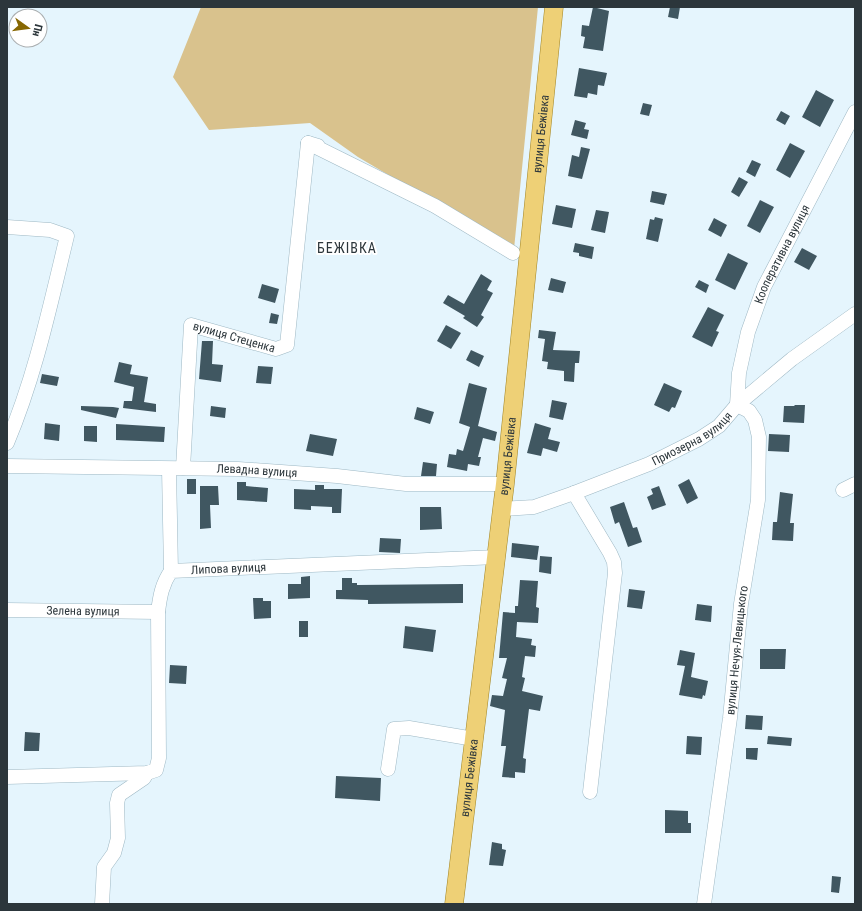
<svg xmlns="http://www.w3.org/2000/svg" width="862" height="911" font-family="'Roboto Condensed',sans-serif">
  <rect width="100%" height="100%" fill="#e5f5fd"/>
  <path fill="#d9c28d" d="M 201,7 L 538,7 L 514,249 L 358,157 L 310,123 L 209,130 L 173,77 Z"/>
  <path fill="#405761" d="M 593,7 L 609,11 L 603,51 L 583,48 L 585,37 L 581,36 L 582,25 L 589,26 Z
    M 670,7 L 680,7 L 678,19 L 668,17 Z
    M 579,68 L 607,73 L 604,86 L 598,85 L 597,95 L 588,93 L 587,98 L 574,96 Z
    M 816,90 L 834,100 L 820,127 L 802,117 Z
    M 643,103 L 652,105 L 649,116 L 640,114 Z
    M 781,111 L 790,116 L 785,125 L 776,120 Z
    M 575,120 L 586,123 L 584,129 L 589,130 L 587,139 L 571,135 Z
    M 790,143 L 805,151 L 790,178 L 776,170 Z
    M 581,147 L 590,149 L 582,179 L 568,176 L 572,155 L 579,157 Z
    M 752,160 L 761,164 L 755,177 L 746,172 Z
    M 739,177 L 748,182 L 739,197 L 731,192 Z
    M 652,191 L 667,194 L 664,205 L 650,202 Z
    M 760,200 L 774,207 L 760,233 L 747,226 Z
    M 556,205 L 576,209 L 572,228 L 552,224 Z
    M 596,210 L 609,212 L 605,233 L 591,230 Z
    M 655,217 L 663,219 L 658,242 L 646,239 L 650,219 L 654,220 Z
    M 714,218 L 727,225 L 721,237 L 708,230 Z
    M 575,243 L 594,247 L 592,259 L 579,256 L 579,253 L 573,252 Z
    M 802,248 L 817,256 L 809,270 L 794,262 Z
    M 728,253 L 748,263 L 735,290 L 715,280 Z
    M 481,274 L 492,281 L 487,290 L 493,293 L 481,315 L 484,317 L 477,327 L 463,318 L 465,316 L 443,303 L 448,295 L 464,304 Z
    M 551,278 L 566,282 L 563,293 L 548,290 Z
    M 699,280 L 709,285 L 706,293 L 695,287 Z
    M 262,284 L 279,289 L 275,303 L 258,298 Z
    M 708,307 L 724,315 L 716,331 L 719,332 L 712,347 L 692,337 Z
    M 271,313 L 279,315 L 277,324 L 269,323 Z
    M 446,325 L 461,333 L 451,349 L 437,341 Z
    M 539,330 L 556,332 L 553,350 L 580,351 L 579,363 L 575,363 L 574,382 L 564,381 L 564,371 L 547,369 L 548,362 L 542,361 L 545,339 L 538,338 Z
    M 202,341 L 213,341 L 212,364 L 223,365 L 221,382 L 199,379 Z
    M 471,350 L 484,356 L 479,367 L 466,360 Z
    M 119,362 L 132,365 L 130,374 L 148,377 L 144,402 L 156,404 L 156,412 L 123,408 L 124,401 L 132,401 L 134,387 L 114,382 Z
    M 258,366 L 273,367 L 271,384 L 256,383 Z
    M 42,374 L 59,377 L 57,386 L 40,383 Z
    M 469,383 L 487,388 L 478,426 L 497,432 L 495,441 L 483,438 L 478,457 L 481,457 L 479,466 L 468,464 L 467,471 L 447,467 L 449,454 L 456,455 L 457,449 L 463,451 L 470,427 L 459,423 Z
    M 664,383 L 682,391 L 675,408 L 672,407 L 669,412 L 654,405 Z
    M 552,400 L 567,403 L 563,420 L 549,417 Z
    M 795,405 L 805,405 L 804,423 L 783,422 L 784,406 L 794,406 Z
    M 81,406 L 113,407 L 119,408 L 116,418 L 81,410 Z
    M 211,406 L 226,408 L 225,418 L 210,416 Z
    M 417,407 L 434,412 L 430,424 L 414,419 Z
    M 45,423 L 60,425 L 59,441 L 44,439 Z
    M 535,423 L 551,428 L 548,439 L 560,442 L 557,452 L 543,448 L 541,456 L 527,453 Z
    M 116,424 L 165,427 L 164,442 L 116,440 Z
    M 84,426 L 97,426 L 97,442 L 84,441 Z
    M 310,434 L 337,439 L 333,456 L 306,451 Z
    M 769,434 L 790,435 L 789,452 L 768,451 Z
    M 423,462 L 437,464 L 436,476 L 421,476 Z
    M 187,479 L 196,479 L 196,494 L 187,494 Z
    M 689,479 L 698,498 L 687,504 L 678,485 Z
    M 237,482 L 246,482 L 246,486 L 268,488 L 267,502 L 237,500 Z
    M 315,485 L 324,485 L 324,489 L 342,489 L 341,513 L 332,513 L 332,507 L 311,506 L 311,510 L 294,509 L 294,489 L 315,490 Z
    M 200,486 L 218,486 L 219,505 L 210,505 L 211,528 L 200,529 Z
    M 659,486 L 666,505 L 652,510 L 647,497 L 653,494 L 651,489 Z
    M 780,492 L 793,494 L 790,523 L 794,523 L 793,541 L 772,540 L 773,522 L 777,522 Z
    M 624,502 L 633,528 L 637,527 L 642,542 L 628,547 L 619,522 L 615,524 L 610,507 Z
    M 420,507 L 441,507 L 442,529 L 420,530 Z
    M 380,538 L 401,539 L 400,553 L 379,552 Z
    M 512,543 L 539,546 L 537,560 L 511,557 Z
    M 540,556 L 552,557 L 551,574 L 539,572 Z
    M 310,576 L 310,598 L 288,599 L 288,584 L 301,584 L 301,577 Z
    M 342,578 L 352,578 L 352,583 L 357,583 L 357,585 L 463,584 L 463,603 L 368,604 L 368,600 L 336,599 L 336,590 L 342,590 Z
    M 520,580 L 538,581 L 536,607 L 539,608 L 538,623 L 517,622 L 516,637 L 532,639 L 531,645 L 536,646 L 535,657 L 525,656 L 522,677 L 525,678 L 522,691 L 543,696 L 540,711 L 529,709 L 523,758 L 526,759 L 525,773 L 515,772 L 515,778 L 502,777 L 506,746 L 501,746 L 505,710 L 490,706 L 492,695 L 503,696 L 507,679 L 502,678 L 507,658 L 499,658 L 503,612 L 515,613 L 515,606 L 518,606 Z
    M 629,589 L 645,591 L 642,609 L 627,607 Z
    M 253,598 L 263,598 L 263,601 L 271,601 L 271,618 L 254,619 Z
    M 697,604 L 712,606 L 711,622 L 695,620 Z
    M 299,621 L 308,621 L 308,637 L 299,637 Z
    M 405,626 L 436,630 L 433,652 L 403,648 Z
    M 760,649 L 786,649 L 785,669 L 760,669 Z
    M 680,650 L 695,653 L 691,677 L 708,681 L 705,696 L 703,695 L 702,699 L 679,695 L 685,666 L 677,665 Z
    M 170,665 L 187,666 L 186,684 L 169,683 Z
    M 746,715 L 763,716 L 762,730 L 745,729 Z
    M 25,732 L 40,733 L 39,751 L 24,751 Z
    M 687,736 L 702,737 L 701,755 L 686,754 Z
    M 768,736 L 792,738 L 791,746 L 767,744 Z
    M 746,748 L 758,748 L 757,760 L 746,759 Z
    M 336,776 L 381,778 L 380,801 L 335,798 Z
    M 665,810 L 688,811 L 688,823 L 691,823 L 691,833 L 665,833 Z
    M 492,842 L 502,844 L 502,849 L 506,850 L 503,866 L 489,865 Z
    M 832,876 L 841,877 L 839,893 L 831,892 Z"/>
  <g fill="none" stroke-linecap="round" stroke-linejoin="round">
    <defs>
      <g id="minor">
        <path d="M 318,146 L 308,143 L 435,206 L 513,253"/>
        <path d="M 7,227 L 50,230 L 67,236 C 50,306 35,377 7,443"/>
        <path id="s1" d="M 737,405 L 739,373 L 748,332 L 764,287 L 855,112"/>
        <path id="s2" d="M 7,466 L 238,469 L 337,476 L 406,484 L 505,484"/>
        <path id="s3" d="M 183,468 L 191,325 L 276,349 L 287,345 L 308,143"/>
        <path d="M 169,469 L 171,571"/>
        <path d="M 843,490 L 855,484"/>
        <path d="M 574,493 L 610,553 L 614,562 L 615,573 L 590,792"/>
        <path id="s4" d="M 502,509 L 534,507 L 574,493 L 649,464 L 699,439 L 719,426 L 737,405 L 792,359 L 855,314"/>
        <path id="s5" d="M 7,610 L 158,612"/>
        <path d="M 388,769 L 394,729 L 409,728 L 474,739"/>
        <path id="s6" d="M 7,777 L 147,773 L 156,770 L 159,758 L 158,612 C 160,596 162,584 171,571 L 497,557"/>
        <path d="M 102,904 L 104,867 L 114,853 L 118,838 L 117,803 L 119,795 L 144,778 L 147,773"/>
        <path id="s7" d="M 704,904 L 730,718 L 741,604 L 758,500 L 759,437 L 755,420 L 749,411 L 737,405"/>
      </g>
      <g id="major">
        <path id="s8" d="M 454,904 L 505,484 L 554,7"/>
      </g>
    </defs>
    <use href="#minor" stroke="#9eb8c4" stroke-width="15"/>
    <use href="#major" stroke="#a28526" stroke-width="19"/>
    <use href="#minor" stroke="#fff" stroke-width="14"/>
    <use href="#major" stroke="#eed076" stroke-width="18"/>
  </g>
  <g text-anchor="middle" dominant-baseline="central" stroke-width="4" stroke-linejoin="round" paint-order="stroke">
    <g font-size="12" fill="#2c363b" stroke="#fff">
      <text stroke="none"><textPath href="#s8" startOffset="775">вулиця Бежівка</textPath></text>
      <text stroke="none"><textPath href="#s1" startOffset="159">Кооперативна вулиця</textPath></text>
      <text stroke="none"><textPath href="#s3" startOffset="188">вулиця Стеценка</textPath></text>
      <text stroke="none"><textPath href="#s4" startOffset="205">Приозерна вулиця</textPath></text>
      <text stroke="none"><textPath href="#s8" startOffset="451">вулиця Бежівка</textPath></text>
      <text stroke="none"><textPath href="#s2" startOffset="250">Левадна вулиця</textPath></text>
      <text stroke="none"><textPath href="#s6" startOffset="409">Липова вулиця</textPath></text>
      <text stroke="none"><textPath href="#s5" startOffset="76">Зелена вулиця</textPath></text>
      <text stroke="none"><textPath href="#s7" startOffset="256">вулиця Нечуя-Левицького</textPath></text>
      <text stroke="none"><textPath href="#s8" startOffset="127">вулиця Бежівка</textPath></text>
    </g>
    <g font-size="14" letter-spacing="1" fill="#2c363b" stroke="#fff">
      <text x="347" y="248">БЕЖІВКА</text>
    </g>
  </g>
  <rect width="862" height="911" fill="none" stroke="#2c363b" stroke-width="16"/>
  <g transform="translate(28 28) rotate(104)"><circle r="19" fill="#ffffff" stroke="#abafb1"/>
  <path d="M0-3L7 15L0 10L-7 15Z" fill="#876702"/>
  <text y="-6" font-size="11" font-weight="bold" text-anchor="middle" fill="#2c363b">Пн</text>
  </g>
</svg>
